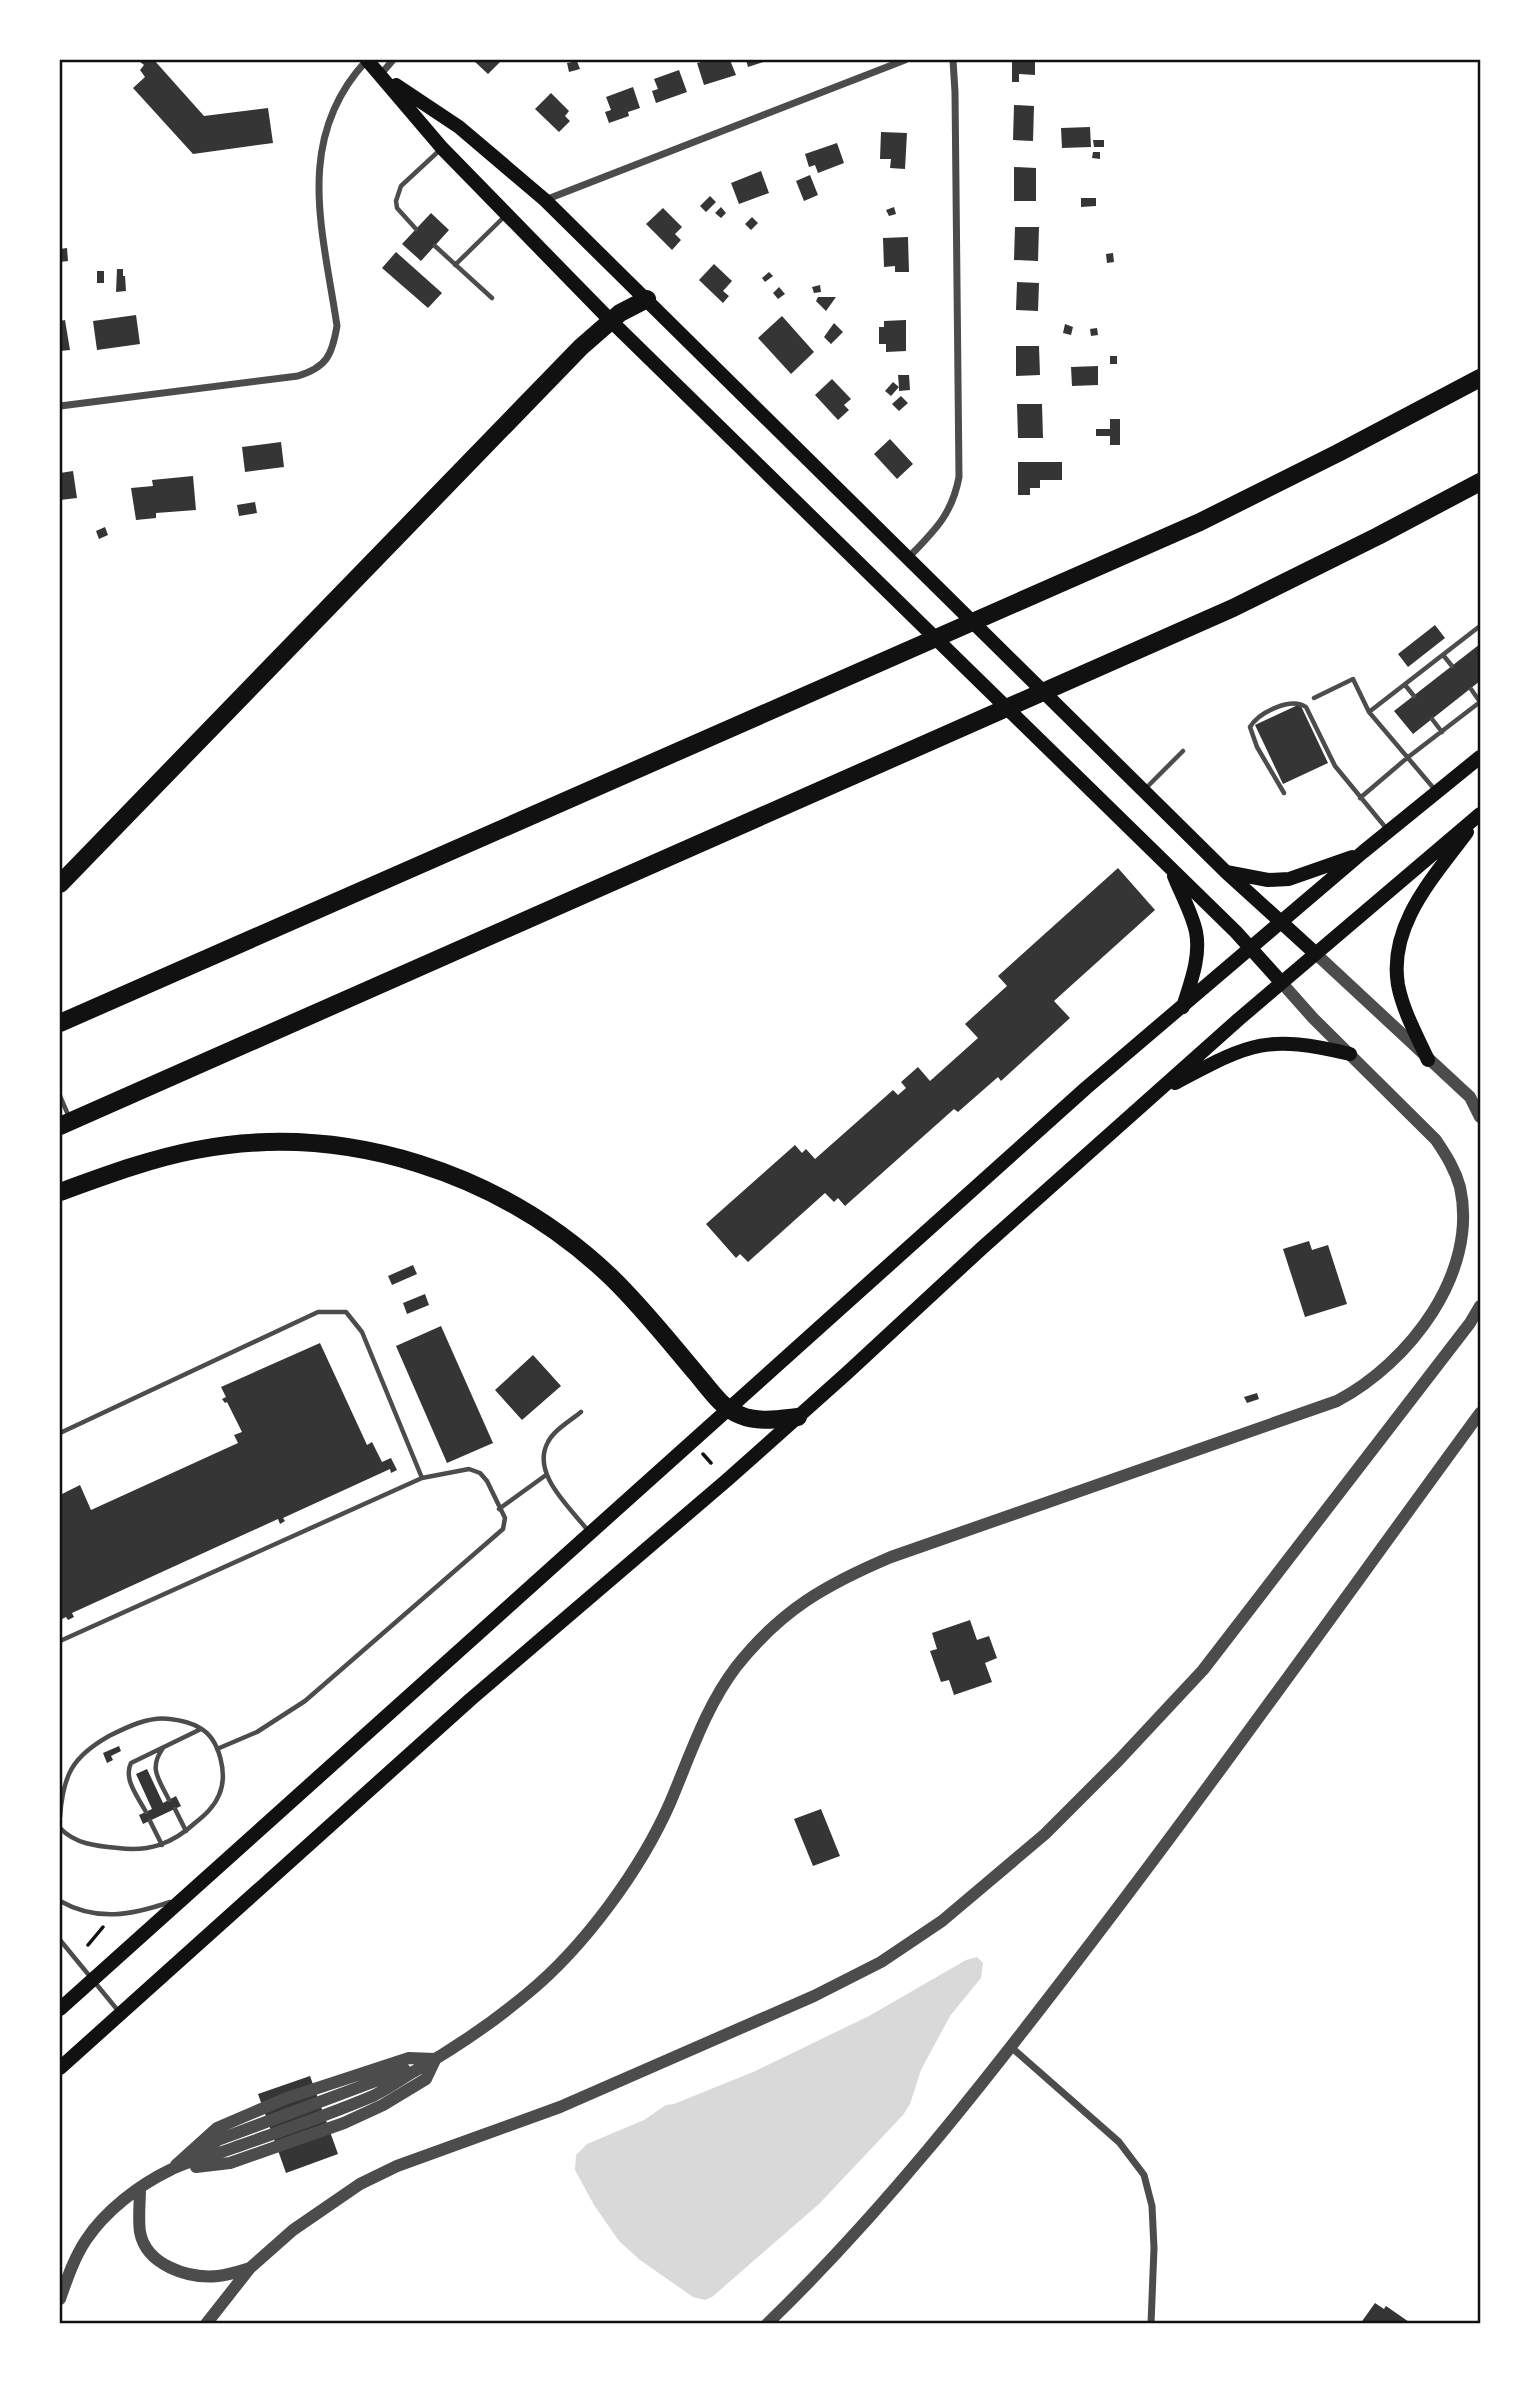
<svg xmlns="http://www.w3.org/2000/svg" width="1540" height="2383" font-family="Inter,sans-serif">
  <rect width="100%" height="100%" fill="#fff"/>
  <path fill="#d9d9d9" d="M 977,1957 L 983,1963 L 981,1978 L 950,2016 L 921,2070 L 910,2104 L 903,2115 L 819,2204 L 712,2297 L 705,2300 L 693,2297 L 640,2260 L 619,2241 L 594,2205 L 575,2170 L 576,2155 L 587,2144 L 644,2120 L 666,2105 L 674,2104 L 753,2072 L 869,2016 L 966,1960 Z"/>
  <path fill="#353535" d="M 141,60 L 154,60 L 204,116 L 268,108 L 273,143 L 193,154 L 133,88 L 145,77 L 140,70 L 144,65 L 139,61 Z
    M 473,60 L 502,60 L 488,74 Z
    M 709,60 L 730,60 L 736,75 L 704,85 L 697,63 Z
    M 746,60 L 769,60 L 748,67 Z
    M 1012,60 L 1035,60 L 1035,75 L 1019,74 L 1019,82 L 1012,82 Z
    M 577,61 L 580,69 L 569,72 L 567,63 Z
    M 679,70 L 687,92 L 656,103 L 652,91 L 658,89 L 654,79 Z
    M 633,87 L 640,108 L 628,112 L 629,116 L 609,123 L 605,112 L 611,110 L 606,97 Z
    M 551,93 L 569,111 L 565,116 L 570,121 L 559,132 L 535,109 Z
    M 1014,105 L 1034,106 L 1033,141 L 1013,140 Z
    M 1090,127 L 1091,147 L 1062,148 L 1061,128 Z
    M 881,132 L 907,133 L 905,169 L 890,168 L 891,159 L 880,159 Z
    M 1093,140 L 1104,140 L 1104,147 L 1094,147 Z
    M 837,143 L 844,163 L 818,173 L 815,165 L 809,167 L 805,154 Z
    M 1093,152 L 1100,152 L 1100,159 L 1092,158 Z
    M 1014,167 L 1036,168 L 1036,201 L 1014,201 Z
    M 761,171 L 769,193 L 739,204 L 731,183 Z
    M 810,175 L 818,195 L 804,201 L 796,181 Z
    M 710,196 L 716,202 L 706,212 L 700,206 Z
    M 1081,198 L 1096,198 L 1096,206 L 1081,207 Z
    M 721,207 L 726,213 L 721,218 L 715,213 Z
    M 894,207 L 896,214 L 889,216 L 886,210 Z
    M 663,208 L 682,227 L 675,234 L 681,240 L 672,250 L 646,224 Z
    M 431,213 L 449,230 L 421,261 L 402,244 Z
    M 752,217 L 758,223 L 751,230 L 745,224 Z
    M 1015,227 L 1039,227 L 1038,261 L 1014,260 Z
    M 908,237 L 909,272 L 895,272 L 895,266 L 884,267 L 883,238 Z
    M 67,248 L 68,261 L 60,262 L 60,249 Z
    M 396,252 L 442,293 L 428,308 L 382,268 Z
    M 1113,253 L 1114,262 L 1107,263 L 1106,254 Z
    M 714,264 L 732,281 L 723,291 L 729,296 L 723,303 L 699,280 Z
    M 117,269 L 123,269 L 123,276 L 125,276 L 126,291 L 116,292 Z
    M 97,271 L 104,271 L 104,283 L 97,283 Z
    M 769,272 L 773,276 L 765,282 L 762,278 Z
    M 1017,282 L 1039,283 L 1038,311 L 1016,310 Z
    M 820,285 L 821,292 L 814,293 L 812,287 Z
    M 779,287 L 785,294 L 778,299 L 773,293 Z
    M 818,297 L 836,297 L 826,311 L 816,301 Z
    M 136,315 L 140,344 L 97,350 L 93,321 Z
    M 782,316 L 814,352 L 791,374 L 758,338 Z
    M 65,320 L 70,350 L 60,351 L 60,321 Z
    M 906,320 L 906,351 L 886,352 L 886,344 L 879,344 L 879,327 L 884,327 L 884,321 Z
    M 834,323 L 843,332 L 831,344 L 824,337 Z
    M 1065,324 L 1073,327 L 1071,335 L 1063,333 Z
    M 1097,328 L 1098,335 L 1091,336 L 1090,329 Z
    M 1016,346 L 1039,346 L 1040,375 L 1016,376 Z
    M 1110,356 L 1117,356 L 1117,364 L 1110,364 Z
    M 1098,366 L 1098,385 L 1072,386 L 1071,367 Z
    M 898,375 L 909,375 L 910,390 L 899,391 L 899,387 L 891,396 L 885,391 L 893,382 L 899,387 Z
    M 832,379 L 851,399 L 844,405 L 849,410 L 838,420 L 815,395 Z
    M 901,396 L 908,403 L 899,411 L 892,404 Z
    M 1017,404 L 1042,404 L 1043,438 L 1018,438 Z
    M 1110,419 L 1120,419 L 1120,445 L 1110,445 L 1110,436 L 1096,436 L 1096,429 L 1110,429 Z
    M 890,439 L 913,464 L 897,479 L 874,454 Z
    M 281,442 L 284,467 L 245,472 L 242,447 Z
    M 1018,462 L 1062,462 L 1062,480 L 1040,480 L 1040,488 L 1030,488 L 1030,495 L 1018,495 Z
    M 73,471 L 77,498 L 60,500 L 60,473 Z
    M 193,476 L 196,510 L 156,513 L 156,518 L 136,520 L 131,488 L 153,486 L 152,480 Z
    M 255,502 L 257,513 L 239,516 L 237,505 Z
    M 105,527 L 108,535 L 99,539 L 96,531 Z
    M 1435,625 L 1445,638 L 1408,667 L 1398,654 Z
    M 1480,644 L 1480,681 L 1413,734 L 1394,711 Z
    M 1300,704 L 1328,763 L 1283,784 L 1255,725 Z
    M 1118,868 L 1155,910 L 1054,1001 L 1070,1018 L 1001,1081 L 998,1077 L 958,1112 L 954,1109 L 845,1206 L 838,1198 L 834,1202 L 825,1193 L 748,1262 L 740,1254 L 736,1258 L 706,1224 L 795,1145 L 802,1153 L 806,1149 L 815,1159 L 893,1090 L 898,1095 L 906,1088 L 901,1082 L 918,1067 L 930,1081 L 978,1038 L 965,1024 L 1007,986 L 998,976 Z
    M 1309,1241 L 1312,1250 L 1328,1245 L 1347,1304 L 1305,1317 L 1283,1249 Z
    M 413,1265 L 417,1274 L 392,1285 L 388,1276 Z
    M 425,1294 L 429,1305 L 407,1314 L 403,1303 Z
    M 441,1326 L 493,1443 L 447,1463 L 396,1346 Z
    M 320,1343 L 367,1445 L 372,1442 L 382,1462 L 391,1458 L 397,1470 L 391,1473 L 390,1469 L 283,1518 L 285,1521 L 280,1524 L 278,1519 L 72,1613 L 74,1617 L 68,1620 L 66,1617 L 60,1620 L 60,1495 L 80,1485 L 91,1510 L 238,1443 L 234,1435 L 242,1432 L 227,1402 L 225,1403 L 222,1399 L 226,1397 L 221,1387 Z
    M 533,1355 L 561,1386 L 522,1420 L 495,1390 Z
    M 1257,1393 L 1259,1399 L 1247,1403 L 1244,1397 Z
    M 970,1620 L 977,1640 L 989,1636 L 997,1658 L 985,1663 L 992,1682 L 954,1695 L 949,1680 L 941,1682 L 930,1651 L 937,1649 L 932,1633 Z
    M 119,1746 L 121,1751 L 111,1756 L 113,1760 L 107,1763 L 103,1753 Z
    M 147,1769 L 163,1803 L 176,1796 L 181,1806 L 143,1824 L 139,1815 L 152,1809 L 136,1774 Z
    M 821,1809 L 840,1856 L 813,1866 L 794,1819 Z
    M 310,2076 L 338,2154 L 286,2173 L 258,2094 Z
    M 1375,2303 L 1384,2309 L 1386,2306 L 1412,2324 L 1360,2324 Z"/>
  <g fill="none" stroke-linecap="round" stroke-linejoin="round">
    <path stroke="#111" stroke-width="3.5" d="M 703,1454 L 711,1463
      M 88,1945 L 103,1927"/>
    <path stroke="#4c4c4c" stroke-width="4.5" d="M 416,229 L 397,208 L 396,201 L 401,186 L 441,149
      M 435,246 L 492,298
      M 455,265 L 506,215
      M 1443,655 L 1452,666
      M 1405,685 L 1414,696
      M 1471,689 L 1480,702
      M 1314,698 L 1353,679 L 1369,712
      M 1432,719 L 1442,732
      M 1145,789 L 1183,751
      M 1436,791 L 1369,712 L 1480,626
      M 1284,793 L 1257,747 L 1250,727 C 1259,712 1291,697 1306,707 L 1335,766 L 1386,828
      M 1360,798 L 1407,758 L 1480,702
      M 60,1096 L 69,1117
      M 581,1412 C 570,1421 554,1430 548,1442 C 530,1474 572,1509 589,1532
      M 60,1433 L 318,1312 L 346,1312 L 362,1332 L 422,1478
      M 499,1509 L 546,1475
      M 60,1641 L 422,1478 L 469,1469 L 480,1473 L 487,1481 L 505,1518 L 503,1529 L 305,1701 L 257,1732 L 217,1749
      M 163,1748 C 148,1769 159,1779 169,1800
      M 175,1809 L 186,1831
      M 146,1812 C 138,1797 123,1779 131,1763 L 201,1729
      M 60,1817 C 63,1775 72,1757 109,1736 C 127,1727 149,1716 170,1719 C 179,1720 192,1723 200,1728 C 220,1739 228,1775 219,1795 C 214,1807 205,1815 195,1823 C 172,1844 149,1852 118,1848 C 96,1846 75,1844 60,1828
      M 150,1821 L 162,1845
      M 60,1901 C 97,1922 132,1915 170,1902
      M 60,1940 L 120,2013"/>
    <path stroke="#4c4c4c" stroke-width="7" d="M 381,74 L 393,60
      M 545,200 L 905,60
      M 60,406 L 298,376 C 327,367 332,355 337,326 C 323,231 293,139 367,60
      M 908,558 C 934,531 952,515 959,477 L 955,92 L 953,60
      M 1011,2047 L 1119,2142 L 1144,2175 L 1152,2206 L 1154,2248 L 1151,2324"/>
    <path stroke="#4c4c4c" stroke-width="12" d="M 1315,953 L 1470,1097 L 1480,1117
      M 201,2151 L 218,2140 L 405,2070
      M 176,2165 L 217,2128 L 287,2098 L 409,2058 L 435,2059
      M 196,2167 L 230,2163 L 344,2123 L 383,2105 L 426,2079 L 435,2060
      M 140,2188 C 140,2202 138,2218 140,2232 C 146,2265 188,2279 218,2276 C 229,2275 240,2271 250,2268
      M 60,2299 C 67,2279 74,2258 86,2240 C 105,2211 139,2185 170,2170 C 191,2160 215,2155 236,2147 C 282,2131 328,2115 373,2096 C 387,2089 400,2080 413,2072 C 454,2049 492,2023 528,1993 C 584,1947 641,1869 670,1803 C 690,1756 705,1708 736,1667 C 781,1610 825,1585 891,1557 L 1337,1401 C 1409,1363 1479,1273 1460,1187 C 1455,1169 1446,1155 1436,1140 L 1313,1018 L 1281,982
      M 206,2324 L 250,2268 L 293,2230 L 360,2184 L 397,2166 L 560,2107 L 814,1996 L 881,1962 L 942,1921 L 1045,1834 L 1118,1761 L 1203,1670 L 1470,1323 L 1480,1306
      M 767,2324 C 882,2213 980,2088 1077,1961 C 1215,1781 1346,1596 1480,1413"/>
    <path stroke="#111" stroke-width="14" d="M 367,60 L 442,148 L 610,320 L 1236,932 L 1281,982
      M 396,85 L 459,127 L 545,200 L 1226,872 L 1315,953
      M 1226,872 L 1268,880 L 1289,879 L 1352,857
      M 1174,876 C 1181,894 1192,913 1196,932 C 1201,957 1190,984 1183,1007
      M 1428,1060 C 1417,1036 1403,1011 1398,985 C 1388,925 1434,877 1467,832
      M 1175,1083 C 1251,1043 1265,1034 1350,1054
      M 60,2009 L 1086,1088 L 1363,852 L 1480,757
      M 60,2068 L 471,1699 L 727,1480 L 847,1373 L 982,1248 L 1239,1019 L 1480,814"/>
    <path stroke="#111" stroke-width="18" d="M 60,884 L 581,347 L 620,313 L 647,299
      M 60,1023 L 1200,522 L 1338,453 L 1480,378
      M 60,1126 L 1233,608 L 1378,536 L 1480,482
      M 60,1192 C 104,1176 149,1159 196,1150 C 345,1121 502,1173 611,1277 C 641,1306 668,1340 695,1372 C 708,1387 721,1408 740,1415 C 758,1423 780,1419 798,1417"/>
  </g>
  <rect width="1540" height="2383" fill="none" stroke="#ffffff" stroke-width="122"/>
  <rect x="61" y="61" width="1418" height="2261" fill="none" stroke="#111" stroke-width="2.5"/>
</svg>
